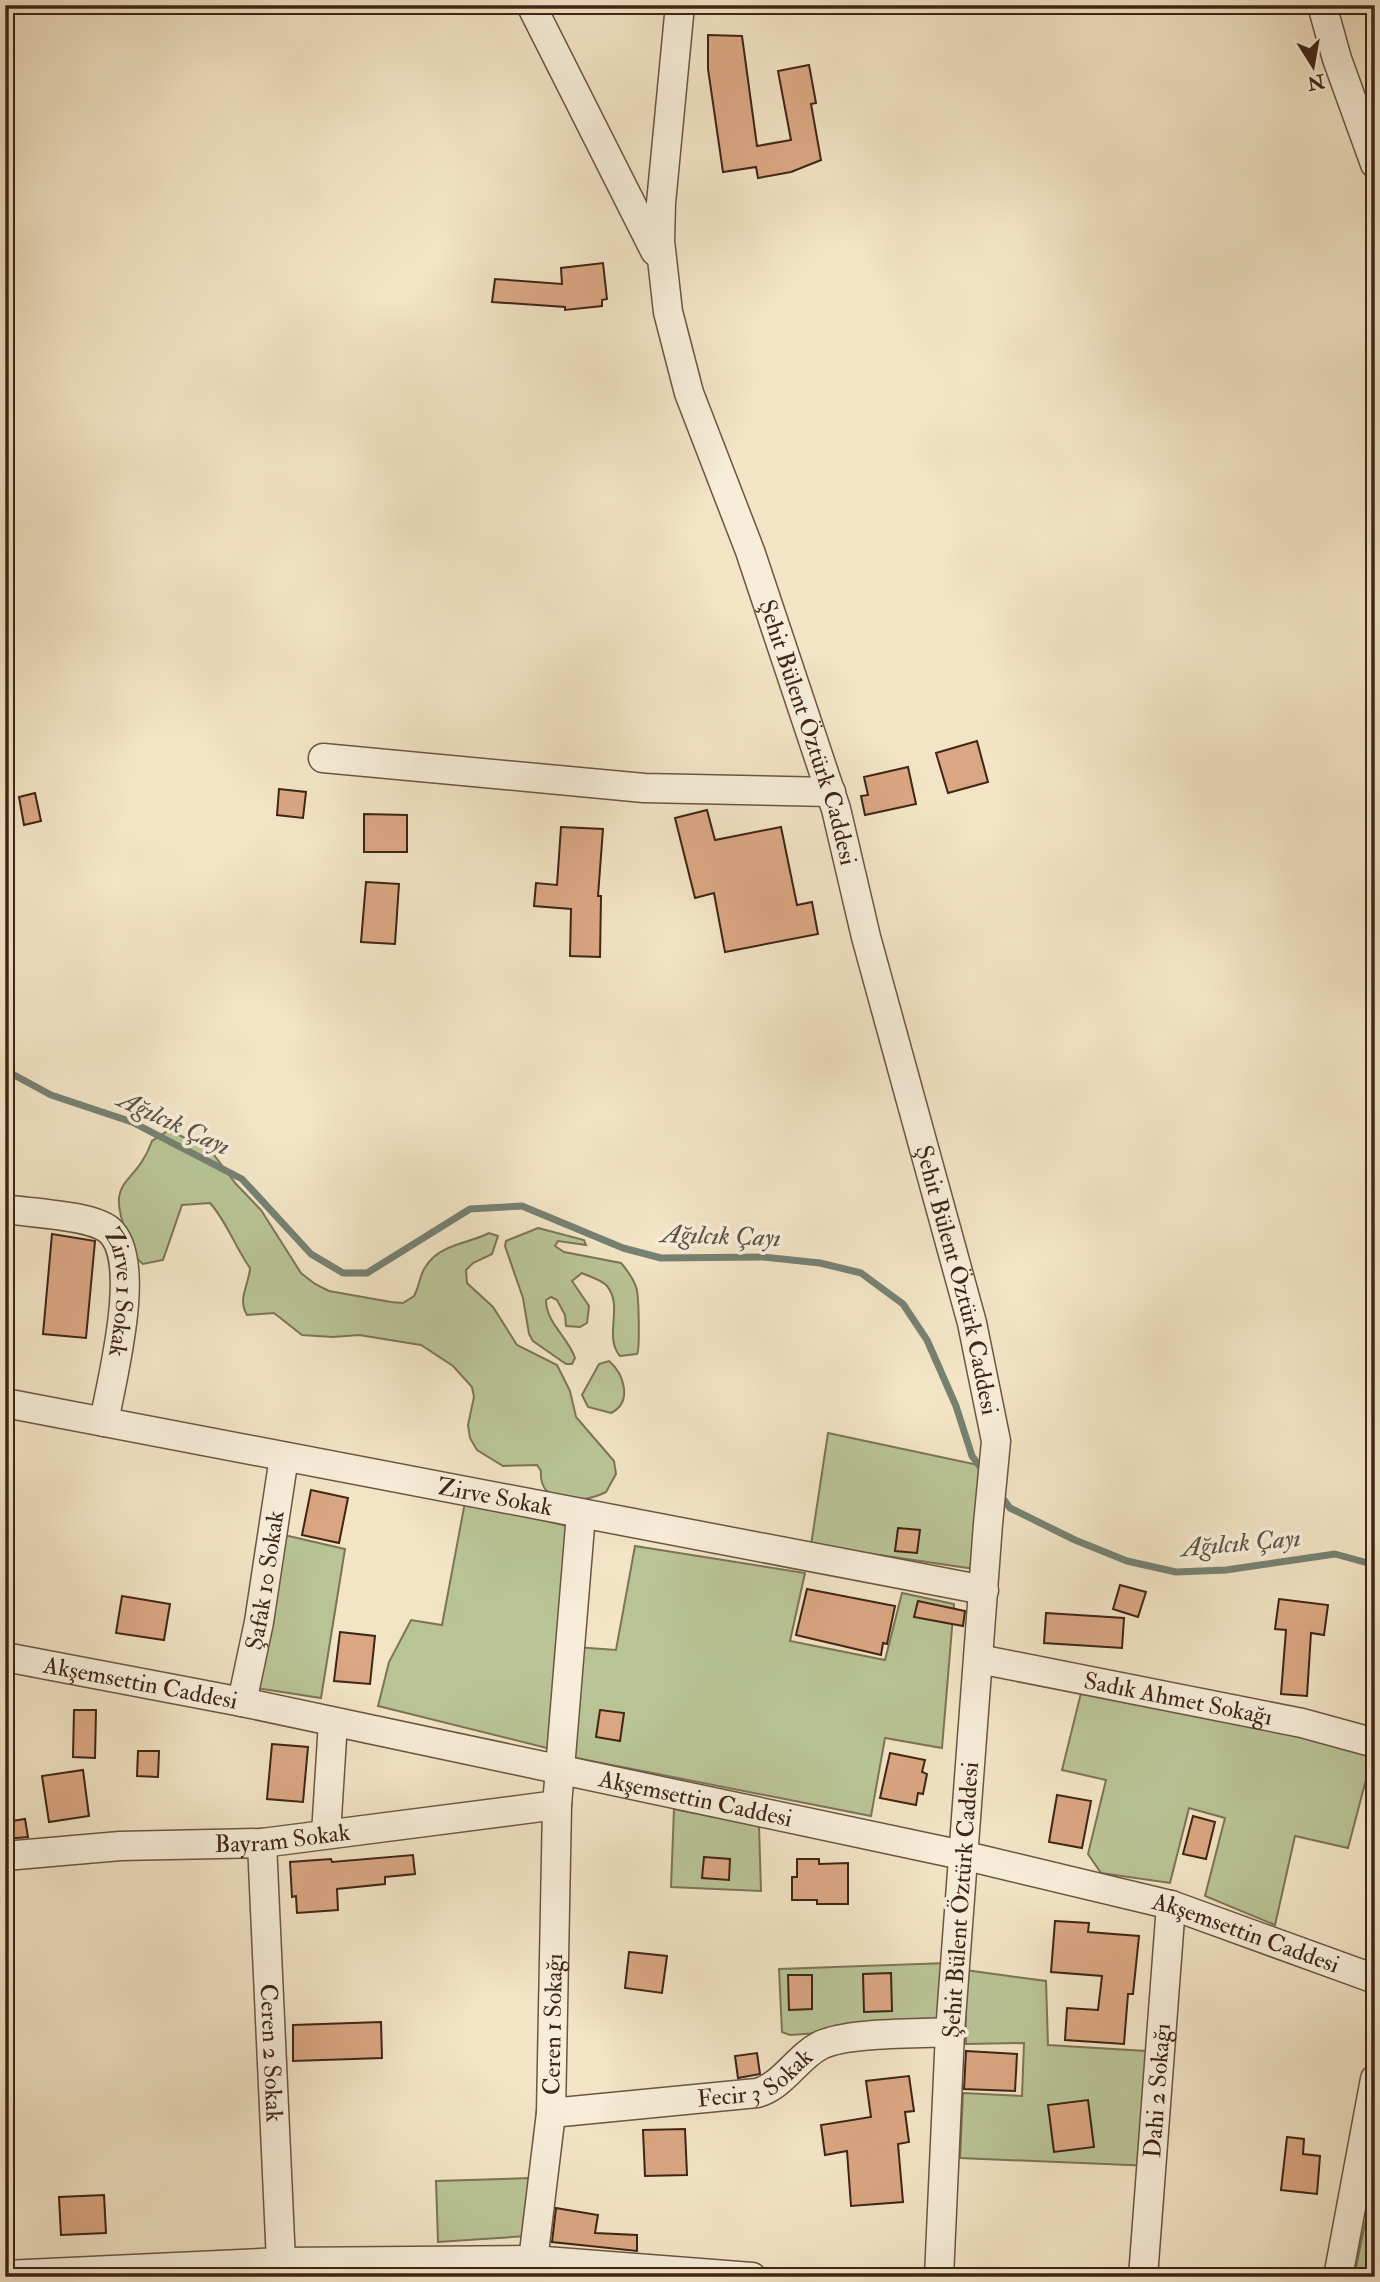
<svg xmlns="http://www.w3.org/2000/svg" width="1380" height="2282" font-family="'IM FELL Double Pica',serif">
  <rect width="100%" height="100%" fill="#f2e4c5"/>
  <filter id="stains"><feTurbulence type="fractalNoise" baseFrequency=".00286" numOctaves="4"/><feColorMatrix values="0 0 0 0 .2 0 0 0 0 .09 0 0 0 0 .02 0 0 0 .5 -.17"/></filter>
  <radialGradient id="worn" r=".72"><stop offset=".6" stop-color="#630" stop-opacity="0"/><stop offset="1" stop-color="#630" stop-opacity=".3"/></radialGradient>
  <path fill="#b9c496" stroke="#7c7456" stroke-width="2" d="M 169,1130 L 211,1151 L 236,1184 L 261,1210 L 301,1273 L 315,1284 L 329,1291 L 391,1302 L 403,1303 L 414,1296 C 420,1286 419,1275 426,1266 C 440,1244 468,1244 489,1233 L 498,1236 L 492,1254 L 473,1263 L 466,1270 L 467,1283 L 493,1307 L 517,1345 L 557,1365 L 570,1391 L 576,1417 L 614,1461 L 616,1474 L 606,1492 C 583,1504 538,1506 541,1471 L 537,1465 L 503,1466 L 477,1450 L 470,1438 L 468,1425 L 474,1397 L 472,1387 L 453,1366 L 421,1345 L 359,1335 L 333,1337 L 302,1335 L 274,1313 L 247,1315 C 237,1299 249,1285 250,1268 C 235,1247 227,1222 210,1203 L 182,1205 L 163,1260 L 143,1264 C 133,1257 131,1246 127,1235 C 104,1175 135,1189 152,1141 Z
    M 538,1228 L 584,1240 L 586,1245 L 558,1241 L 555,1246 L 564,1252 L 621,1263 C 627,1270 633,1278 636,1287 C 639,1293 640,1350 637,1354 L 620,1356 C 603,1336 624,1307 607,1286 C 602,1280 590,1277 582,1273 L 572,1281 L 589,1306 L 587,1323 L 580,1327 L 566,1326 L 565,1315 L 557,1300 L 551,1297 L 546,1300 C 546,1323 568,1337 575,1358 L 572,1364 L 566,1364 L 533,1341 L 529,1334 L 523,1298 L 505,1246 L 506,1241 Z
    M 609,1361 C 624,1374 633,1402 611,1413 L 588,1407 L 582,1395 L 599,1364 Z
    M 828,1433 L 983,1466 L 975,1569 L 811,1545 Z
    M 465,1502 L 576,1528 L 559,1751 L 378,1706 L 389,1662 L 411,1620 L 442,1625 Z
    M 284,1535 L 345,1549 L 321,1698 L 256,1688 Z
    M 635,1546 L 805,1573 L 790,1641 L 885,1660 L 902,1593 L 954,1604 L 942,1748 L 885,1738 L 871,1816 L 566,1756 L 576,1647 L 616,1650 Z
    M 1082,1689 L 1244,1721 L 1373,1753 L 1348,1848 L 1295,1836 L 1275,1925 L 1205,1896 L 1225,1818 L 1189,1808 L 1170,1883 L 1101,1873 L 1088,1854 L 1106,1780 L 1062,1770 Z
    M 674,1809 L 759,1826 L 761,1891 L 671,1887 Z
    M 947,1963 L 943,2016 L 935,2025 L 790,2035 L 782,2032 L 779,1969 Z
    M 965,1970 L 1046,1981 L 1048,2045 L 1162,2052 L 1152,2166 L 960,2158 L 963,2093 L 1022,2096 L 1024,2043 L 966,2044 Z
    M 1375,2174 L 1375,2277 L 1354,2277 Z
    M 531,2178 L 527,2236 L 438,2242 L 436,2181 Z"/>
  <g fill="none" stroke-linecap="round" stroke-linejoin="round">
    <path stroke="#768172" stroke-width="7" d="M 5,1070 L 51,1095 L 132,1122 L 242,1179 L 311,1254 L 343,1273 L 367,1273 L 470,1209 L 522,1206 L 623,1248 L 661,1258 L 763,1257 L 820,1263 L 861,1273 L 903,1304 L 927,1340 L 956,1406 L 972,1456 L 984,1472
      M 999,1493 L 1010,1508 L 1075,1540 L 1127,1561 L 1176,1572 L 1226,1570 L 1335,1554 L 1375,1565"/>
  </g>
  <path fill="#dba783" stroke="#3e2517" stroke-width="2" d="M 708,35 L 742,36 L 757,146 L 791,140 L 778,71 L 809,65 L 816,103 L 811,104 L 821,160 L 791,172 L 758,178 L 756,167 L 723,172 L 708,69 Z
    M 603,263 L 607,299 L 602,300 L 602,306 L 565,310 L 565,307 L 492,302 L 495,279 L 562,284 L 561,268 Z
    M 977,741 L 988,782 L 948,793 L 936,753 Z
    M 908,767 L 916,804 L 865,815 L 861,796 L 868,795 L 864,777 Z
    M 279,789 L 306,792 L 303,818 L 277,815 Z
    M 35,793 L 41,821 L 24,825 L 19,797 Z
    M 707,810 L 715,840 L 781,827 L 797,905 L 812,902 L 818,934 L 725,952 L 714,893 L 695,898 L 675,818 Z
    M 364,814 L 407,815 L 407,852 L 364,852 Z
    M 561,827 L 603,829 L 598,896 L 601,896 L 600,957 L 570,956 L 571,909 L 534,906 L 536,883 L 557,885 Z
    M 366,882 L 399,884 L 395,944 L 361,942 Z
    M 52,1234 L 95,1241 L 86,1338 L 43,1334 Z
    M 311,1490 L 348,1498 L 339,1543 L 302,1535 Z
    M 898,1528 L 920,1530 L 917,1553 L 895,1551 Z
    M 1120,1585 L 1146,1592 L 1138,1617 L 1113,1609 Z
    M 807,1589 L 895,1606 L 887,1644 L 883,1643 L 881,1655 L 796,1635 Z
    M 122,1596 L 170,1604 L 164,1640 L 116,1633 Z
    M 1279,1599 L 1328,1605 L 1324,1635 L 1311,1633 L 1307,1696 L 1281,1694 L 1286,1630 L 1275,1629 Z
    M 918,1601 L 965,1611 L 963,1626 L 914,1617 Z
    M 1046,1613 L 1124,1618 L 1122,1648 L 1044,1643 Z
    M 340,1632 L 375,1636 L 370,1684 L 334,1681 Z
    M 74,1710 L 96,1710 L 95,1758 L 73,1757 Z
    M 600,1710 L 624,1713 L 620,1741 L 596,1737 Z
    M 272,1744 L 308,1747 L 303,1802 L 267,1799 Z
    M 138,1751 L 159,1751 L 158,1777 L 137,1776 Z
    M 890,1753 L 925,1760 L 922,1772 L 927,1774 L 923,1794 L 918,1793 L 916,1805 L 880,1798 Z
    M 83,1770 L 89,1816 L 49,1822 L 42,1776 Z
    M 1057,1795 L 1091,1801 L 1082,1848 L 1049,1842 Z
    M 1193,1816 L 1215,1822 L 1206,1859 L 1183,1854 Z
    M 25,1819 L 28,1837 L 5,1839 L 5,1822 Z
    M 413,1855 L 415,1874 L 385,1877 L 385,1884 L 337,1889 L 338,1910 L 297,1913 L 296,1896 L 292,1897 L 290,1862 L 331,1859 L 332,1862 Z
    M 704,1857 L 730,1859 L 729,1880 L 702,1878 Z
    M 797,1859 L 819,1859 L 819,1864 L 848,1863 L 848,1904 L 817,1904 L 817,1900 L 792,1900 L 792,1877 L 797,1877 Z
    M 1055,1921 L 1089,1923 L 1088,1932 L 1139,1936 L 1133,1994 L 1128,1994 L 1124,2044 L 1065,2040 L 1067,2008 L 1098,2010 L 1102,1976 L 1051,1972 Z
    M 629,1952 L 667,1956 L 662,1993 L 625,1988 Z
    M 891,1973 L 892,2011 L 864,2012 L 863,1974 Z
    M 788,1975 L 812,1975 L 812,2009 L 789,2010 Z
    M 381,2022 L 382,2058 L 293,2061 L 293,2025 Z
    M 966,2051 L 1017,2054 L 1015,2091 L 964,2089 Z
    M 757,2053 L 760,2074 L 738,2078 L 735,2056 Z
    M 909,2076 L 914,2111 L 905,2112 L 909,2142 L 898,2144 L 903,2202 L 851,2206 L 847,2151 L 825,2155 L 821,2125 L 871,2117 L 866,2081 Z
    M 1088,2100 L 1094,2147 L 1054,2152 L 1048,2105 Z
    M 685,2129 L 687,2175 L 645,2176 L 643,2130 Z
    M 1287,2137 L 1304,2139 L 1303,2154 L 1320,2156 L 1317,2194 L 1281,2190 Z
    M 104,2195 L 106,2233 L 61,2235 L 59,2197 Z
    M 556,2208 L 598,2215 L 595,2233 L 637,2235 L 637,2251 L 552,2242 Z"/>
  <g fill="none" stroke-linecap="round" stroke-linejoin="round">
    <defs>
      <g id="minor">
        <path d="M 531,5 L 655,251 L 659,254"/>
        <path id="s1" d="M 680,5 L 661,203 L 660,241 L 668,312 L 689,393 L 750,551 L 836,809 L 866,937 L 972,1323 L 996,1441 L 988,1524 L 950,2032 L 939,2277"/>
        <path d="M 1322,5 L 1337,59 L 1375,164"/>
        <path d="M 323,758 L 644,788 L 831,792"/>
        <path id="s2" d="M 5,1209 C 30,1213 91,1215 109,1230 C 144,1259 111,1382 104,1422"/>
        <path id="s3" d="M 5,1403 L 984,1590"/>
        <path id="s4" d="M 5,1657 L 242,1702 L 962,1855 L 1171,1905 L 1375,1979"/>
        <path id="s5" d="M 979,1659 L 1302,1723 L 1375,1743"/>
        <path id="s6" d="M 242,1702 L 259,1622 L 284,1457"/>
        <path d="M 326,1834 L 333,1722"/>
        <path id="s7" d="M 262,1843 L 281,2262"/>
        <path id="s8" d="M 5,1856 L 120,1846 L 262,1843 L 557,1805"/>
        <path id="s9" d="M 551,2113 L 757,2093 C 783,2086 797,2057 821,2045 C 849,2032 917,2034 950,2032"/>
        <path d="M 5,2275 L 281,2262 L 532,2260 L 752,2277"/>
        <path id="s10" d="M 531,2277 L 551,2113 L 557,1805 L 581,1514"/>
        <path id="s11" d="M 1143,2277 L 1171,1905"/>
        <path d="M 1338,2277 L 1375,2079"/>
      </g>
    </defs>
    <use href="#minor" stroke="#6b5542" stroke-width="31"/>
    <use href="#minor" stroke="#f7edd9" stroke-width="28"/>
  </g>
  <g text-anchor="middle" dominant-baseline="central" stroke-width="7" stroke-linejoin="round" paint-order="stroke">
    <g font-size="24" fill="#3e2517" stroke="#f7edd9">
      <text stroke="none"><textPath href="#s1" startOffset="752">Şehit Bülent Öztürk Caddesi</textPath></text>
      <text stroke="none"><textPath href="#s1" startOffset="1320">Şehit Bülent Öztürk Caddesi</textPath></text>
      <text stroke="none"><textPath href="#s2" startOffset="173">Zirve 1 Sokak</textPath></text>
      <text stroke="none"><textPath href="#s3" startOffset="499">Zirve Sokak</textPath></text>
      <text stroke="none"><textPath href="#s6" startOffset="124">Şafak 10 Sokak</textPath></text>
      <text stroke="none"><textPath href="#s4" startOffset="138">Akşemsettin Caddesi</textPath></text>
      <text stroke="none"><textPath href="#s5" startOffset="203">Sadık Ahmet Sokağı</textPath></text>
      <text stroke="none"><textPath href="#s4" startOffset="705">Akşemsettin Caddesi</textPath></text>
      <text stroke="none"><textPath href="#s8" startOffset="278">Bayram Sokak</textPath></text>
      <text transform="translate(961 1900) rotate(-86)">Şehit Bülent Öztürk Caddesi</text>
      <text stroke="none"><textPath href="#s4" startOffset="1272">Akşemsettin Caddesi</textPath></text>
      <text stroke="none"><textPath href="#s10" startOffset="254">Ceren 1 Sokağı</textPath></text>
      <text stroke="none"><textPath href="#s7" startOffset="210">Ceren 2 Sokak</textPath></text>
      <text stroke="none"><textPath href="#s9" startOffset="210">Fecir 3 Sokak</textPath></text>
      <text stroke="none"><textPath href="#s11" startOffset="187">Dahi 2 Sokağı</textPath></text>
    </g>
    <g font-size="26" font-style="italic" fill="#5a5344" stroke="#f7edd9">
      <text transform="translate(174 1123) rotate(25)">Ağılcık Çayı</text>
      <text transform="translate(721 1236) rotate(2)">Ağılcık Çayı</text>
      <text transform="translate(1241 1543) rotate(-5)">Ağılcık Çayı</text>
    </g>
  </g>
  <rect width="1380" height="2282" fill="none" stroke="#f2e4c5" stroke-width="28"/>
  <rect x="7" y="7" width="1366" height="2268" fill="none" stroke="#3e2517" stroke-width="3.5"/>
  <rect x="14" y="14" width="1352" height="2254" fill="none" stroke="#3e2517" stroke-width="2"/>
  <g transform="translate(1313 66) rotate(169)" stroke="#f7edd9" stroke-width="5" paint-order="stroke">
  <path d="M0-5L12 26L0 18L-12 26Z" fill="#3e2517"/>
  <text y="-10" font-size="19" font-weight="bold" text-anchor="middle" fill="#3e2517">N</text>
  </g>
  <rect width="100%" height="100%" filter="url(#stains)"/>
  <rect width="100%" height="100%" fill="url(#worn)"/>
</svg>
